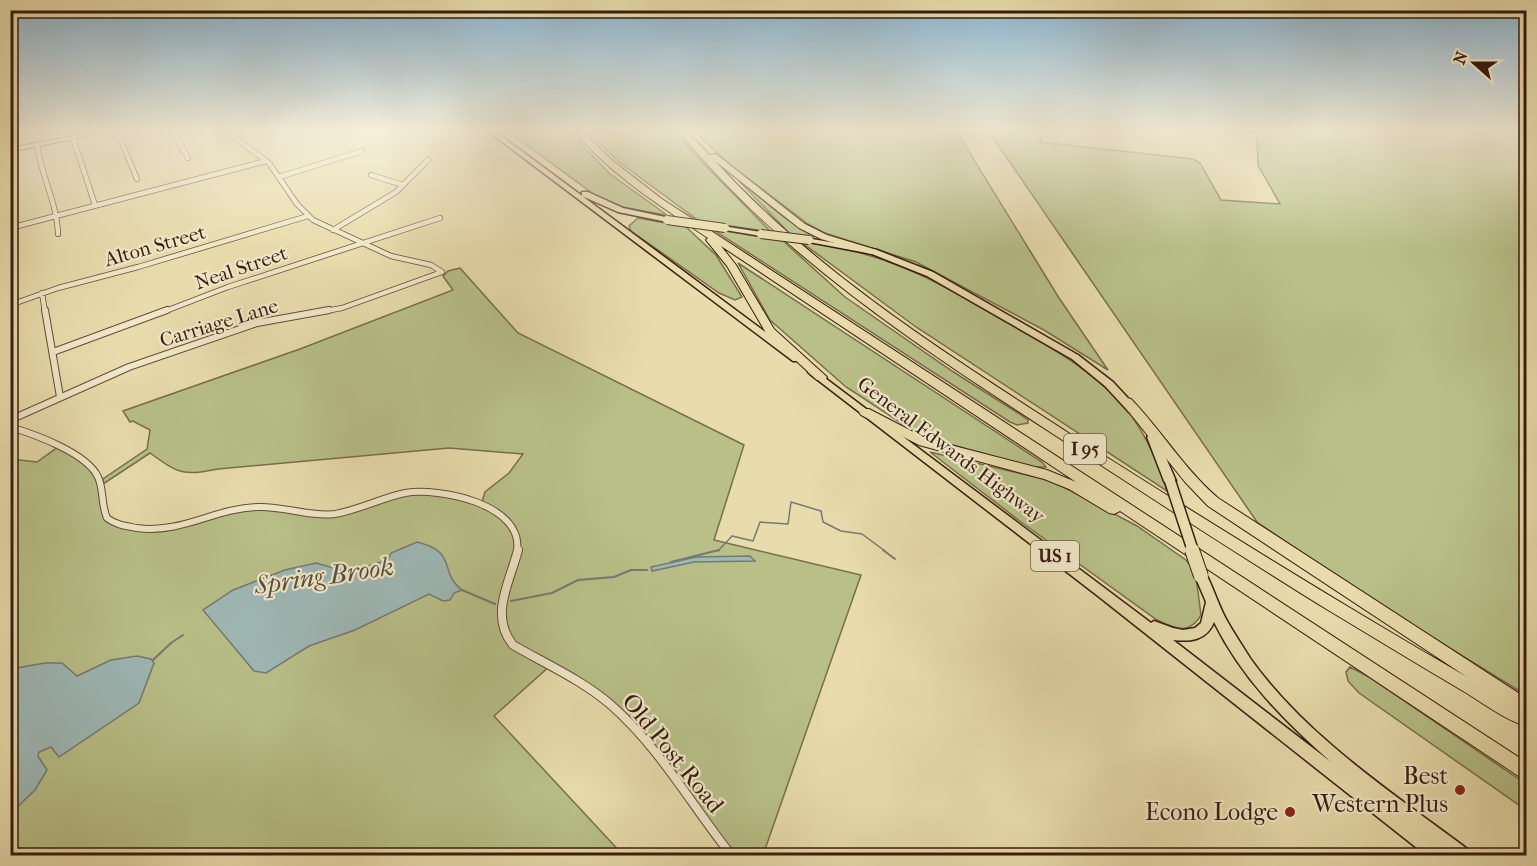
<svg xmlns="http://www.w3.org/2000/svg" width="1537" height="866" font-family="'IM FELL French Canon',serif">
  <rect width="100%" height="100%" fill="#e8dcac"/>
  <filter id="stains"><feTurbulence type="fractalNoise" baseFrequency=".00333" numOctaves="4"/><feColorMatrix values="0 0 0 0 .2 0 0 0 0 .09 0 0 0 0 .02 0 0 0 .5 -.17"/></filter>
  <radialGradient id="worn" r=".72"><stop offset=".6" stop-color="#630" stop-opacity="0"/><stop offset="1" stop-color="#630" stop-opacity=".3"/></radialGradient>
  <path fill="#b8c088" stroke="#786e4c" stroke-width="1.5" d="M 505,129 L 566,129 L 610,174 L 667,215 L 621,207 L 595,195 Z
    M 585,129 L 673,129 L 700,160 L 771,232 L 699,221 L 619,162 Z
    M 692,129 L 955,129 L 1059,298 L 1108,370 L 1044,330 L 916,262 L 825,233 L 808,224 L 729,164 Z
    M 987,129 L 1046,129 L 1040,142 L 1193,159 L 1200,163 L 1221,200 L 1280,204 L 1258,165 L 1257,134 L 1241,129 L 1526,129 L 1526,695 L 1360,593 L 1257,522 Z
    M 739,181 L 785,218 L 814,237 L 791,235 Z
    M 638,218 L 686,227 L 716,255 L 742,297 L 735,300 L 719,293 L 631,231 L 629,226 Z
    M 712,229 L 781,239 L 845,297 L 952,371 L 1018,413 L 1028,420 L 1028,423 L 1017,425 L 1010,422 Z
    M 801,242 C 888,251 937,282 1010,324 C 1050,347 1090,369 1121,403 C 1144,429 1157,458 1167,491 L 916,327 Z
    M 738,263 L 1042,462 L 1046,467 L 1031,467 L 921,436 L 846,387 L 770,320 Z
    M 460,268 L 518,333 L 744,445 L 714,540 L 861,575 L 763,855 L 734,855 L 625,719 L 551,665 L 494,716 L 623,855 L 11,855 L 11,459 L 37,462 L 58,447 L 92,468 L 111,521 L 164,531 L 192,525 L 247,508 L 333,514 L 397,496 L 434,493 L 481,505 L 485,492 L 509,473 L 523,454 L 449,448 L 218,469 C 183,476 179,474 150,453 L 103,484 L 103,479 L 147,449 L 150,430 L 133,421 L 130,422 L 123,411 L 300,349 L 453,290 L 443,276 L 448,271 Z
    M 930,452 L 1052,481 L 1137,526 L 1186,560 L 1192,568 L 1197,584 L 1201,615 C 1190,635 1175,629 1157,620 L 1021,522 Z
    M 1350,667 L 1369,677 L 1526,784 L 1526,810 L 1359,693 L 1348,681 L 1346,672 Z"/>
  <path fill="#9eb8b6" stroke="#757a73" stroke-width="1.5" d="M 417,542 C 459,552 438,572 462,590 L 454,593 L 450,600 L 443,601 L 429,594 L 355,630 L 309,646 L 266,673 L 254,671 L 203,610 L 233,590 L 285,570 L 316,563 L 348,572 L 388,560 L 391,553 Z
    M 750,556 L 755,561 L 694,562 L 652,571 L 651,567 L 696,557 Z
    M 137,656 L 151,659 L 154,663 L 139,703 L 59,757 L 51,747 L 39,752 L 38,756 L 47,770 L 35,790 L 11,813 L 11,669 L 45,663 L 62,663 L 77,676 L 111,660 Z"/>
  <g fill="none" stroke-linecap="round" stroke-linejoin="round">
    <path stroke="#757a73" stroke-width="1.5" d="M 718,551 L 732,536 L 753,541 L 760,522 L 788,524 L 791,502 L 821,511 L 823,522 L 841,531 L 862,534 L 885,551"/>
    <path stroke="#757a73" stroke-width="2" d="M 883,550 L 895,559
      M 671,562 L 719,550
      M 462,590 L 495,604
      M 511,601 L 552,593 L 578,580 L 614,577 L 631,570 L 647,570
      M 153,660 L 171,643 L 183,635"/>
    <defs>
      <path id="street-far2" d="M 116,129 L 137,179
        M 171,129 L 188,158
        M 223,129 L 269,163 L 297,204 L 313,220 L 391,256 L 431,265 L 442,272
        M 73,138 L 95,205
        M 37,145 C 41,176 57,202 58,234
        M 371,175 L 403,185
        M 279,177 L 362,151
        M 10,228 L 266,161
        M 333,230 L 396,192 L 428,160
        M 42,293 L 45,312
        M 10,305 L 58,288 L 138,267 L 308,216
        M 163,312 L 228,287 L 440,218
        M 320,312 L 342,308 L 442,272"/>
      <path id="street-far1" d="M 45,310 L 60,397
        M 53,352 L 167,310
        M 10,420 L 129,367 L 257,323 L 329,310
        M 10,427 C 34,434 87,453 98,477 C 104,490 101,505 107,518 C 116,525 126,526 137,528 C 182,534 215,508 258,507 C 284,506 309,517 335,514 C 359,510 381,498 405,493 C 439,487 524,504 517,551"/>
      <path id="street" d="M 518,550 C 510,582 489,615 513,645 C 546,664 582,680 611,705 C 660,748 692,806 732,856"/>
      <path id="secondary" d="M 110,129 L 122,129 L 10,152 L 10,148 Z"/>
      <path id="primary" d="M 485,129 L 492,129 L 799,357 L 801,359 L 799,361 L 793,361 Z
        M 582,192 L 588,192 L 623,208 L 670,218 L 671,220 L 667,222 L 618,212 L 582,196 Z
        M 722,226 L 761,232 L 765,234 L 761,236 L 725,230 L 721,228 Z
        M 806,238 L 877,250 L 933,272 L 1078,355 L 1113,382 L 1138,409 L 1133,413 L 1129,412 L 1105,386 L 1072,359 L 927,276 L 872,254 L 809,242 L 806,242 Z
        M 813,369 L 1151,623 L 1154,621 L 1173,628 L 1183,630 L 1195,628 L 1201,623 L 1206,602 L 1195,576 L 1197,572 L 1201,571 L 1205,572 C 1213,587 1218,604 1226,619 C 1233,632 1242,645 1250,658 C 1305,736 1394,794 1470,851 L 1473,856 L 1451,856 L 1446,851 L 1448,856 L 1427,856 L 1098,596 L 810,374 L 808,372 L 810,370 ZM 1214,622 C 1241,677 1285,722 1331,762 L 1173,640 C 1191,642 1207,640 1214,622 Z
        M 1152,433 L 1157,437 L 1176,481 L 1174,484 L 1166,484 L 1164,481 L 1147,437 Z"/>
      <path id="highway" d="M 572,129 L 580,129 L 614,162 L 662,199 L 1526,762 L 1526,779 L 1520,777 L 1120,511 L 1114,514 L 1109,513 L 1069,489 L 1044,479 L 919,445 L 861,415 L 859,412 L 861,409 L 869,409 L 927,439 L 1047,470 L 1076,482 L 721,246 L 736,265 L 774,329 L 827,377 L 825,380 L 817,380 L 766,333 L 727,266 L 706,240 L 708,238 C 660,206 610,174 572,129 Z
        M 677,129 L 685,129 L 709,155 L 716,154 L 805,224 L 827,235 L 877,250 L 877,254 L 871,254 L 821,239 L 799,228 L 715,161 C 816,272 942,351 1067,432 C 1199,516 1332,599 1467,677 L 1208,506 L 1185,482 L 1121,402 L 1127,398 L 1131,399 C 1162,431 1184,469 1218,498 L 1526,698 L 1526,726 C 1505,720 1483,703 1463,691 C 1417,664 1373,637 1328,610 C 1234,552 1142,492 1050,432 C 915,344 779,255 677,129 Z"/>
    </defs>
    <use href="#street-far2" stroke="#644c36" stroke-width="6"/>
    <use href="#street-far1" stroke="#644c36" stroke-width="8"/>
    <use href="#street" stroke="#644c36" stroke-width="10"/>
    <use href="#secondary" stroke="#381c0f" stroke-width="2"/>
    <use href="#primary" stroke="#381c0f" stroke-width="3"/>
    <use href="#highway" stroke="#381c0f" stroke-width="2"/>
    <use href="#street-far2" stroke="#f0e8c9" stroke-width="4.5"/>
    <use href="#street-far1" stroke="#f0e8c9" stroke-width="6"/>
    <use href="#street" stroke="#f0e8c9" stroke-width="8"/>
    <use href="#secondary" fill="#f0e8c9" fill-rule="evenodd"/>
    <use href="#primary" fill="#e8dcac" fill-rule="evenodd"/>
    <use href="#highway" fill="#e8dcac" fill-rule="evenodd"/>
    <defs>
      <path id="primary-bridge-far2" d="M 667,220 L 725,228
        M 761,234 L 809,240"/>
      <path id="primary-bridge-far1" d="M 1170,481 L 1193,551"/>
      <path id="primary-bridge" d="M 1192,550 L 1201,576"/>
    </defs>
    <use href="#primary-bridge-far2" stroke="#381c0f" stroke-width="10" stroke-linecap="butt"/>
    <use href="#primary-bridge-far1" stroke="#381c0f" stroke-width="13" stroke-linecap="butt"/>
    <use href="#primary-bridge" stroke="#381c0f" stroke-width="16" stroke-linecap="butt"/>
    <use href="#primary-bridge-far2" stroke="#e8dcac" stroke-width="8"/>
    <use href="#primary-bridge-far1" stroke="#e8dcac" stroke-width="10"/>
    <use href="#primary-bridge" stroke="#e8dcac" stroke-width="14"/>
  </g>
  <linearGradient id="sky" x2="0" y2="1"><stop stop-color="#8ab6d4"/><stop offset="0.52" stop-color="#f5efda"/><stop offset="1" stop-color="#f5efda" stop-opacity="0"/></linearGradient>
  <rect width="1537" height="250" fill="url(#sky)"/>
  <g fill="#8f2418" stroke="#f0e8c9" stroke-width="2">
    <circle cx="1460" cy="790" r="6"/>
    <circle cx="1290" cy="812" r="6"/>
  </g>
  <g text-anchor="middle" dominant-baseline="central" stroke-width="4.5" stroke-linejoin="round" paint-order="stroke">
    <g fill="#f0e8c9" stroke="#6f5947" stroke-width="1.5">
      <rect x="1064" y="434" width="42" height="30" rx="4.5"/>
      <rect x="1031" y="541" width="48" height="30" rx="4.5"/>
    </g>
    <g font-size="18" font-weight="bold" fill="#381c0f">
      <text x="1085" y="449">I 95</text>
      <text x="1055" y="556">US 1</text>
    </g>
    <g font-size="20" fill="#381c0f" stroke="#f0e8c9">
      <text transform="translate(155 246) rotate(-16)">Alton Street</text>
      <text transform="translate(241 268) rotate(-19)">Neal Street</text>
      <text transform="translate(219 323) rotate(-17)">Carriage Lane</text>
      <text transform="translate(951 450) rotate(37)">General Edwards Highway</text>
    </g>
    <g font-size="24" fill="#381c0f" stroke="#f0e8c9">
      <text transform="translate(673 753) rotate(51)">Old Post Road</text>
    </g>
    <g font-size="24" fill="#381c0f" stroke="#f0e8c9" text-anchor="end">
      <text x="1448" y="776">Best<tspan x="1448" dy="28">Western Plus</tspan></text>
      <text x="1278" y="812">Econo Lodge</text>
    </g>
    <g font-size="26" font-style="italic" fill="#574b41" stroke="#f0e8c9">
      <text transform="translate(324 576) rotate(-8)">Spring Brook</text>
    </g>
  </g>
  <rect width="1537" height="866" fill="none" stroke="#e8dcac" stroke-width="36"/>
  <rect x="12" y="12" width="1513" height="842" fill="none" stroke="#381c0f" stroke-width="3"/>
  <rect x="18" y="18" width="1501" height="830" fill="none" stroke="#381c0f" stroke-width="1.5"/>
  <g transform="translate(1474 63) rotate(291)" stroke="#f0e8c9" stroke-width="4.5" paint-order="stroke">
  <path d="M0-4.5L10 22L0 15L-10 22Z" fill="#381c0f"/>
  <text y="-9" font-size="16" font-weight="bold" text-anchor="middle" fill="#381c0f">N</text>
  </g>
  <rect width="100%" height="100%" filter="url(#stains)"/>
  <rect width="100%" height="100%" fill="url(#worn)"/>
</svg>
